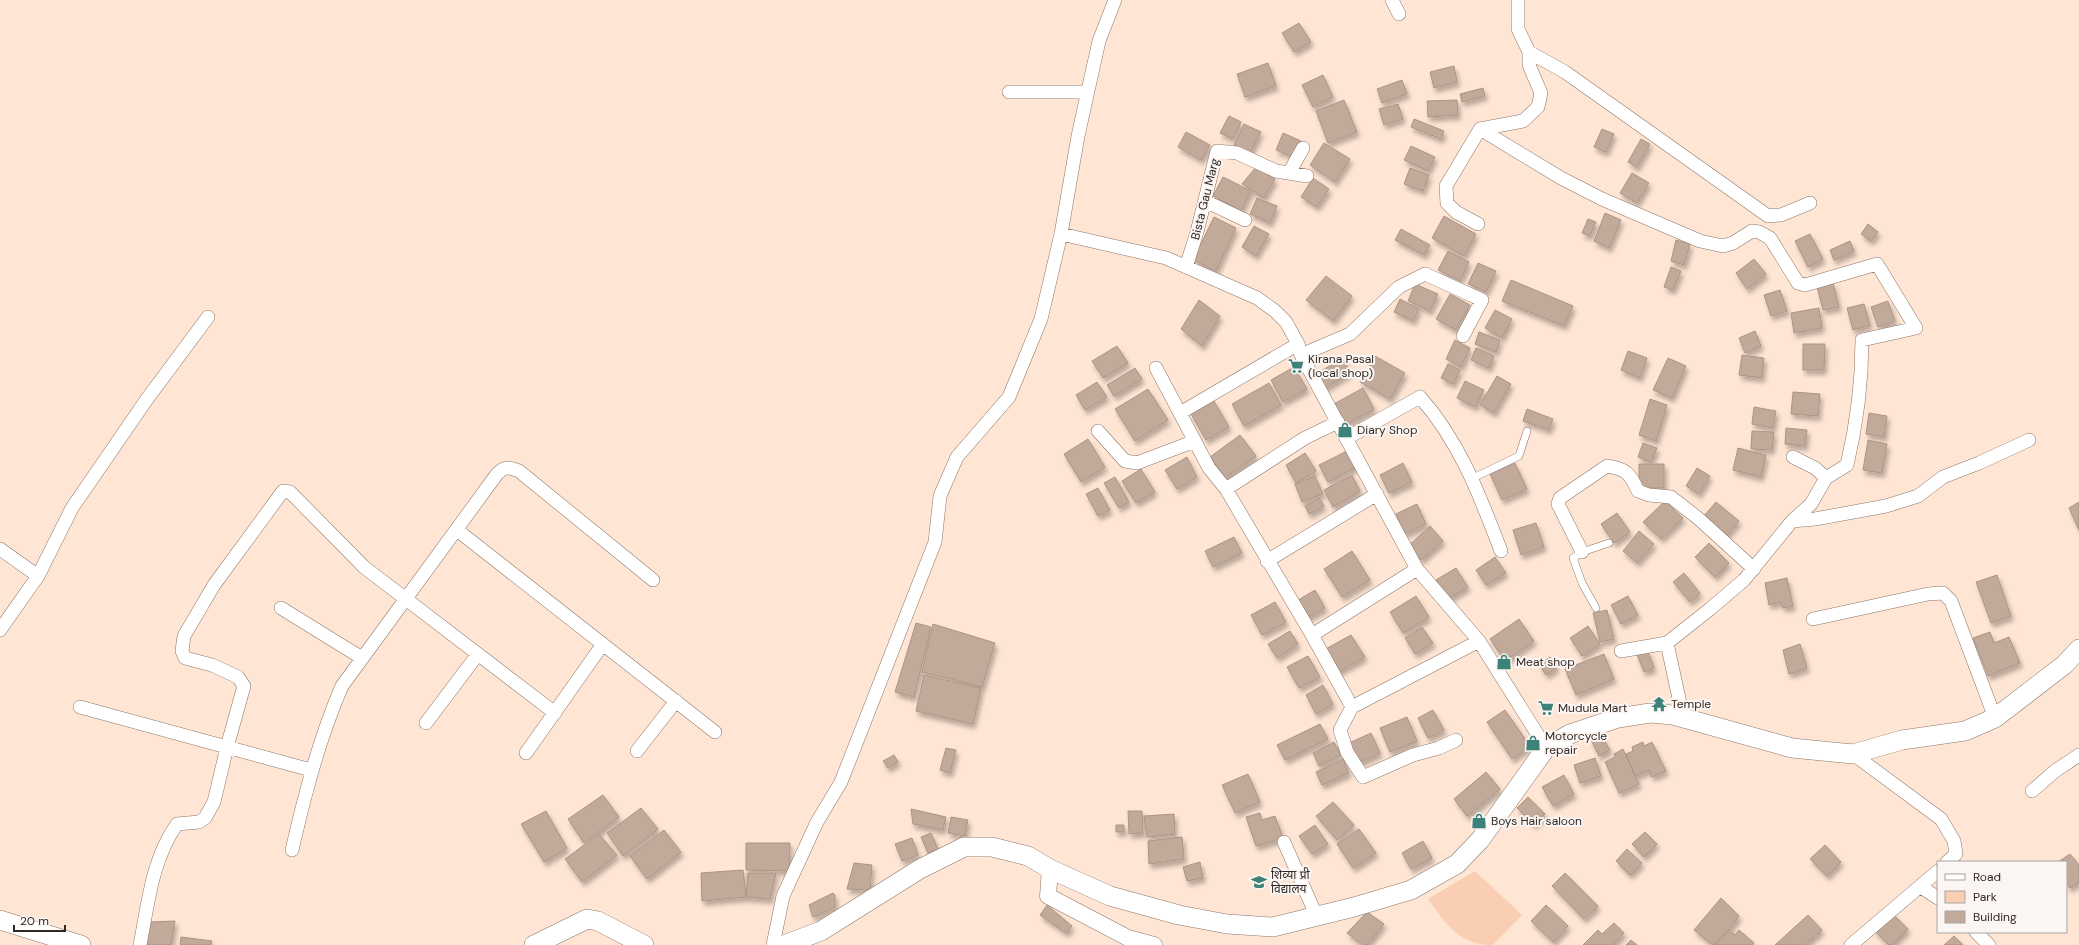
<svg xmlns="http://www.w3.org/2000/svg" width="2079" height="945" font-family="'DM Sans','Noto Sans Devanagari',sans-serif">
  <defs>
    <filter id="shadow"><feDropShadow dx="2.5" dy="4.5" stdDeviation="2" flood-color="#0004"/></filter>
  </defs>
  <rect width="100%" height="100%" fill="#fee5d4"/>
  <path fill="#f9ceb2" d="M 1475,871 L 1522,915 L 1493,945 C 1459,945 1446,924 1428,899 Z"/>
  <path fill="#c2aa9a" stroke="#ac9485" filter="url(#shadow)" d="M 1299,23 L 1311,42 L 1294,52 L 1282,33 Z
    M 1268,63 L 1276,86 L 1245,97 L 1237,74 Z
    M 1454,66 L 1457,82 L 1434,88 L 1430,72 Z
    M 1323,75 L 1333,97 L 1313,107 L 1302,85 Z
    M 1402,80 L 1407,94 L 1382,103 L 1377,89 Z
    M 1483,88 L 1485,96 L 1462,102 L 1460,94 Z
    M 1344,100 L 1357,132 L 1328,143 L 1316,111 Z
    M 1457,100 L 1458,115 L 1428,117 L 1427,101 Z
    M 1398,104 L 1403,119 L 1384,125 L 1379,109 Z
    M 1229,116 L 1241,122 L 1233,139 L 1220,133 Z
    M 1414,119 L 1444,131 L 1441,139 L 1411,127 Z
    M 1244,124 L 1261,132 L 1250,153 L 1234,145 Z
    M 1602,129 L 1614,134 L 1606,152 L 1594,147 Z
    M 1186,132 L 1210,145 L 1201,160 L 1178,147 Z
    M 1283,133 L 1301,141 L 1294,157 L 1276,150 Z
    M 1641,139 L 1650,144 L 1637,167 L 1628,162 Z
    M 1324,143 L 1350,159 L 1335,182 L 1310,165 Z
    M 1411,146 L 1435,157 L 1428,171 L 1404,160 Z
    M 1256,167 L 1275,179 L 1264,198 L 1242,184 Z
    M 1410,168 L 1429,175 L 1423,191 L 1404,184 Z
    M 1632,173 L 1649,183 L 1637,203 L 1620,193 Z
    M 1223,177 L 1251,191 L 1241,211 L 1213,196 Z
    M 1313,178 L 1329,189 L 1317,207 L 1301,197 Z
    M 1257,198 L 1277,206 L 1270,223 L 1250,214 Z
    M 1605,213 L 1621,220 L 1609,248 L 1594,241 Z
    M 1444,216 L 1476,234 L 1464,256 L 1432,238 Z
    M 1214,217 L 1236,228 L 1216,271 L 1193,260 Z
    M 1588,219 L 1596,222 L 1590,236 L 1582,233 Z
    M 1868,224 L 1878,232 L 1871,241 L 1861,234 Z
    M 1254,226 L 1269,234 L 1256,256 L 1242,247 Z
    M 1401,229 L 1430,245 L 1424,255 L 1395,240 Z
    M 1810,234 L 1823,259 L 1808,267 L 1795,241 Z
    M 1676,240 L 1690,244 L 1684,265 L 1671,261 Z
    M 1850,241 L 1854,251 L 1834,260 L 1830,250 Z
    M 1448,251 L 1469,262 L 1460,281 L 1438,270 Z
    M 1754,259 L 1766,274 L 1747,289 L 1736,273 Z
    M 1478,263 L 1496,271 L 1486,292 L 1468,284 Z
    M 1671,267 L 1681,271 L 1673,290 L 1664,287 Z
    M 1326,276 L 1352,296 L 1333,321 L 1306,300 Z
    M 1511,280 L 1573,306 L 1564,326 L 1502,301 Z
    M 1833,283 L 1839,307 L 1823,310 L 1817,287 Z
    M 1415,284 L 1438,294 L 1430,311 L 1408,301 Z
    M 1780,290 L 1787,311 L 1771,316 L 1764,295 Z
    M 1450,294 L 1470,305 L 1456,330 L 1436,319 Z
    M 1400,299 L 1419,309 L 1413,321 L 1394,312 Z
    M 1199,300 L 1220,316 L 1202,346 L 1181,329 Z
    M 1888,301 L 1895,321 L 1878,327 L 1871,307 Z
    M 1864,304 L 1870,325 L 1853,330 L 1847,308 Z
    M 1819,308 L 1822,328 L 1794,333 L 1791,313 Z
    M 1495,310 L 1512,319 L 1502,338 L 1485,328 Z
    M 1755,331 L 1761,346 L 1745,353 L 1739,338 Z
    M 1479,332 L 1500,340 L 1496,352 L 1475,344 Z
    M 1455,340 L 1470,348 L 1461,367 L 1446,359 Z
    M 1803,344 L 1825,344 L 1824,370 L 1803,370 Z
    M 1117,346 L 1128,363 L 1103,378 L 1092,361 Z
    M 1476,348 L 1494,356 L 1489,368 L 1471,360 Z
    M 1628,351 L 1647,358 L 1640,378 L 1621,370 Z
    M 1742,355 L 1764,358 L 1762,378 L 1739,375 Z
    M 1375,356 L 1405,373 L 1390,399 L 1360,382 Z
    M 1342,358 L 1351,372 L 1324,389 L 1315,375 Z
    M 1668,358 L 1686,366 L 1672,398 L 1653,390 Z
    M 1448,364 L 1460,370 L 1453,384 L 1441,378 Z
    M 1294,367 L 1307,389 L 1283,402 L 1271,380 Z
    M 1135,368 L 1142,379 L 1114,396 L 1107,385 Z
    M 1497,376 L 1511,384 L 1494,413 L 1480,405 Z
    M 1465,381 L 1484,390 L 1475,407 L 1457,398 Z
    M 1097,382 L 1107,397 L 1085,410 L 1076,395 Z
    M 1269,383 L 1281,405 L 1244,426 L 1232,404 Z
    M 1363,388 L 1374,409 L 1343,426 L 1332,405 Z
    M 1148,389 L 1168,420 L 1135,441 L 1115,409 Z
    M 1793,392 L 1820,394 L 1818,416 L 1791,414 Z
    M 1650,399 L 1667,405 L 1656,441 L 1639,435 Z
    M 1214,401 L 1229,427 L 1206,440 L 1191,414 Z
    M 1754,407 L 1776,411 L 1773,428 L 1752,424 Z
    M 1527,409 L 1553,419 L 1549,430 L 1523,421 Z
    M 1869,413 L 1887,416 L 1884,437 L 1866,434 Z
    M 1786,428 L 1807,430 L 1805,446 L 1785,444 Z
    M 1752,431 L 1774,432 L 1772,450 L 1751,449 Z
    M 1240,435 L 1256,456 L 1225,478 L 1210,457 Z
    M 1088,439 L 1105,467 L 1081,482 L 1064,454 Z
    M 1868,440 L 1887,444 L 1882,473 L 1863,470 Z
    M 1643,443 L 1657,448 L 1651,462 L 1638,457 Z
    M 1738,448 L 1766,455 L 1761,477 L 1733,470 Z
    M 1347,451 L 1356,467 L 1328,482 L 1319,465 Z
    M 1305,453 L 1316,471 L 1296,483 L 1286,465 Z
    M 1187,457 L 1197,477 L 1177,489 L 1165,470 Z
    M 1403,463 L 1412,482 L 1389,493 L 1380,475 Z
    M 1515,463 L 1527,489 L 1502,500 L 1490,474 Z
    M 1639,464 L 1664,464 L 1664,488 L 1639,488 Z
    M 1697,468 L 1710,476 L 1699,494 L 1686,486 Z
    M 1141,469 L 1155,492 L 1136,503 L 1122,481 Z
    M 1352,475 L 1360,491 L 1333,507 L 1324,490 Z
    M 1315,476 L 1323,494 L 1302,502 L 1295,484 Z
    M 1115,477 L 1129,502 L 1119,508 L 1104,483 Z
    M 1098,488 L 1110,510 L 1098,516 L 1086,494 Z
    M 1319,498 L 1324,506 L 1309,514 L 1305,506 Z
    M 1665,501 L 1683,518 L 1661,539 L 1643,522 Z
    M 1716,502 L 1739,521 L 1727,535 L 1704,516 Z
    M 2079,502 L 2079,530 L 2069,508 Z
    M 1417,504 L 1426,524 L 1405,534 L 1396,514 Z
    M 1617,513 L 1630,532 L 1614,543 L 1601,524 Z
    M 1536,523 L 1544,547 L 1521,555 L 1513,530 Z
    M 1430,526 L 1443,541 L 1421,560 L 1408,546 Z
    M 1639,531 L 1654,544 L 1637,563 L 1623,551 Z
    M 1234,537 L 1242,553 L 1213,567 L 1205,551 Z
    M 1709,543 L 1729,563 L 1715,577 L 1695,557 Z
    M 1352,551 L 1370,580 L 1342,597 L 1324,569 Z
    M 1495,557 L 1506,573 L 1486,585 L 1476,570 Z
    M 1456,568 L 1468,587 L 1448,599 L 1436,580 Z
    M 1684,573 L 1700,593 L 1690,602 L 1673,582 Z
    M 1997,575 L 2011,616 L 1991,623 L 1976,582 Z
    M 1787,578 L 1793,606 L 1783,608 L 1781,602 L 1769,605 L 1765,583 Z
    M 1315,590 L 1325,608 L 1305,619 L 1295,602 Z
    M 1416,596 L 1429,617 L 1403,633 L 1390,612 Z
    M 1628,596 L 1638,615 L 1621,624 L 1611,605 Z
    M 1275,602 L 1286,622 L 1262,635 L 1251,615 Z
    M 1607,610 L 1614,639 L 1600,642 L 1593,613 Z
    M 1519,619 L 1534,641 L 1505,661 L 1490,639 Z
    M 916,623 L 931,627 L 914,697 L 895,692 Z
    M 933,624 L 995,643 L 982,687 L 922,672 Z
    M 1588,626 L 1600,644 L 1582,656 L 1570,638 Z
    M 1422,627 L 1433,643 L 1415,654 L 1405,638 Z
    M 1290,631 L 1298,644 L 1277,658 L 1268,644 Z
    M 1990,632 L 1994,643 L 2009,637 L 2020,663 L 1988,676 L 1973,638 Z
    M 1351,635 L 1365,657 L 1336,673 L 1324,650 Z
    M 1800,644 L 1807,668 L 1789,674 L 1783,650 Z
    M 1648,651 L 1654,668 L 1644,672 L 1637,655 Z
    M 1604,654 L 1614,679 L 1576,695 L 1565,669 Z
    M 1308,656 L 1320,677 L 1299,688 L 1287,667 Z
    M 1550,657 L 1557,668 L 1546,675 L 1539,664 Z
    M 924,675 L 981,688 L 973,724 L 916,711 Z
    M 1323,685 L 1333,704 L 1316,714 L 1306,695 Z
    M 1433,710 L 1444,730 L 1428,738 L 1418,718 Z
    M 1505,710 L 1530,746 L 1512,759 L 1487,722 Z
    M 1407,717 L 1417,741 L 1390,752 L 1380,728 Z
    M 1320,724 L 1328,739 L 1285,760 L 1277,745 Z
    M 1371,733 L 1380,753 L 1358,763 L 1349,743 Z
    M 1601,735 L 1610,750 L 1599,756 L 1591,740 Z
    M 1334,742 L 1341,755 L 1319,766 L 1313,753 Z
    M 1643,742 L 1644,746 L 1652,742 L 1666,771 L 1652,777 L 1649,770 L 1635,776 L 1626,754 L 1633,751 L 1632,747 Z
    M 946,748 L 956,750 L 950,773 L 940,770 Z
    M 1623,749 L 1639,784 L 1619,793 L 1605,762 L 1615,757 L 1614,754 Z
    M 894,755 L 898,762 L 888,768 L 883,761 Z
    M 1595,758 L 1601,776 L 1580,783 L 1574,765 Z
    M 1343,759 L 1349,773 L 1322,785 L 1316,772 Z
    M 1486,772 L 1500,789 L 1467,816 L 1454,799 Z
    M 1248,774 L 1260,802 L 1235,813 L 1222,785 Z
    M 1564,775 L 1574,794 L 1553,806 L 1542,787 Z
    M 603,795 L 619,817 L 584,843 L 568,819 Z
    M 1528,797 L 1545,814 L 1534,825 L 1517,808 Z
    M 1333,802 L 1354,825 L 1337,840 L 1316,816 Z
    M 641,808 L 658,829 L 623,856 L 607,833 Z
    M 911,809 L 946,817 L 943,830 L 913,824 Z
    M 546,811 L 567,848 L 544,862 L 521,824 Z
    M 1128,811 L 1142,811 L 1143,833 L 1129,834 Z
    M 1260,813 L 1262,820 L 1275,816 L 1283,838 L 1256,846 L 1246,817 Z
    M 1174,814 L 1175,834 L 1147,837 L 1144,816 Z
    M 951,817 L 968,820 L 965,836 L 948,833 Z
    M 1116,825 L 1124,825 L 1124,832 L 1116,832 Z
    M 1315,825 L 1328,844 L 1312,854 L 1299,836 Z
    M 1359,829 L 1376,853 L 1353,868 L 1337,844 Z
    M 664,830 L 681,852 L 647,879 L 630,856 Z
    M 1645,832 L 1657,844 L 1644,857 L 1632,844 Z
    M 931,833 L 938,849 L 928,853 L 921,837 Z
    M 599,834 L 617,855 L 582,882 L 565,859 Z
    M 1182,837 L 1184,859 L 1149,864 L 1148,841 Z
    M 912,838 L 918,855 L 902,861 L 895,844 Z
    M 1423,841 L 1432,858 L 1411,869 L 1402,853 Z
    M 746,843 L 790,843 L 789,871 L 746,870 Z
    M 1825,845 L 1841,862 L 1827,876 L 1810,859 Z
    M 1627,849 L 1642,863 L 1630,875 L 1616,861 Z
    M 2070,854 L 2079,865 L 2079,882 L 2070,888 L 2066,883 L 2066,862 L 2058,862 Z
    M 1200,862 L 1203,878 L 1187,881 L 1183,867 Z
    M 854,863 L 872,865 L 870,890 L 847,889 Z
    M 743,870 L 746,897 L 702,901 L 701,873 Z
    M 748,873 L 776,873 L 770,899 L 746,897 Z
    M 1565,873 L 1598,906 L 1584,919 L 1552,886 Z
    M 833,893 L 835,895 L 835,907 L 813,917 L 809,905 Z
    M 1721,898 L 1739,916 L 1729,930 L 1713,945 L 1694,930 Z
    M 1047,905 L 1072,926 L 1066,933 L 1040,915 Z
    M 1546,905 L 1568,926 L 1553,942 L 1531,921 Z
    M 1367,912 L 1384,924 L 1367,945 L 1363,945 L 1347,933 Z
    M 1892,913 L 1908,929 L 1892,945 L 1889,945 L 1874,930 Z
    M 1808,915 L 1822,930 L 1805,945 L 1775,945 Z
    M 175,921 L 171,945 L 145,945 L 149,922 Z
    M 1614,923 L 1624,933 L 1613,945 L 1583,945 L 1598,930 L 1602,934 Z
    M 1729,930 L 1735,935 L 1739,930 L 1754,943 L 1752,945 L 1715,945 Z
    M 1954,936 L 1963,945 L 1944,945 Z
    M 181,937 L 212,941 L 211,945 L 180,945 Z
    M 1631,940 L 1637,945 L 1626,945 Z"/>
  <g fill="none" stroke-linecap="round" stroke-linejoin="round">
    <defs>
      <path id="service" d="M 1473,478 L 1519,456 L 1527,431
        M 1596,608 L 1582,583 L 1573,558 L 1582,552 L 1609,543"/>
      <path id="minor" d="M 1392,0 L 1399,14
        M 1518,0 L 1518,29 L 1529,52
        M 1009,92 L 1087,92
        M 1289,173 L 1303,148
        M 1205,201 L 1245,220
        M 1810,203 L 1781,215 L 1768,216 L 1565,72 L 1529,52 L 1529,65 L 1541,93 L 1538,107 L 1523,121 L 1480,129 L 1561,178 L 1602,199 L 1700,241 L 1723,246 L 1733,243 L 1752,231 L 1759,232 L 1770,238 L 1798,283 L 1805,285 L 1877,264 L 1916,328 L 1862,340 C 1862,383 1857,423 1847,465 L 1826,478
        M 1478,224 L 1456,212 L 1447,203 L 1446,186 L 1480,129
        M 1061,234 L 1166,258 L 1257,298 L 1275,311 L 1286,322 L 1298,344 L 1301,355 L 1417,569 L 1479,641 L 1546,748
        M 1186,267 L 1197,232 L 1217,151 L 1237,153 L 1276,171 L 1307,176
        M 1301,355 L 1350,334 L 1399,287 L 1425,274 L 1482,300 L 1463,336
        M 1156,368 L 1209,468 L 1226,489 L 1312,635 L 1352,707
        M 1180,413 L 1298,344
        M 1098,431 L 1125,461 L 1137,463 L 1195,441
        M 1347,438 L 1420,397 C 1460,442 1480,496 1501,551
        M 1226,489 L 1305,438 L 1338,422
        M 1792,521 L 1815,519 L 1886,506 L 1918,496 L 1943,477 L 1979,463 L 2029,440
        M 457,530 L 715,732
        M 0,549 L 38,576
        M 1582,552 L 1558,504 L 1560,498 L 1607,466 C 1626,469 1630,473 1638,491 L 1649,495 L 1671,497 L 1699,519 L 1754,569
        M 1267,561 L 1377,494
        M 281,608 L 362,658
        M 1813,619 L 1928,594 L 1943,593 L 1951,601 L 1995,718
        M 0,630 L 38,576 L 72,508 L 147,399 L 208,317
        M 1312,635 L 1417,569
        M 1667,643 L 1683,717
        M 1621,651 L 1667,643 L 1710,609 L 1744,580 L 1792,521 L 1811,504 L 1826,478 L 1815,468 L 1793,457
        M 80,707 L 311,770
        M 426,723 L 478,654
        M 1456,740 L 1439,748 L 1413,755 L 1363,777 L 1347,752 L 1340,730 L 1352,707 L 1479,641
        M 637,751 L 676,701
        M 526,753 L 603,644
        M 1853,754 L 1941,819 L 1954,841 L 1956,854 L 1947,862
        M 2032,791 L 2055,771 L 2079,755
        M 1284,842 L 1316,915
        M 292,850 C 305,794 319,739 342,686 L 497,474 C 505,466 509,467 519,471 L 653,580
        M 1921,887 L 1938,898
        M 1976,932 L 1989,945
        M 140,945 C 148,904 152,859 177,824 L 199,822 L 205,818 L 214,802 L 227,747 L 244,686 L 238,677 L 212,665 L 185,658 L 182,651 L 184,636 L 214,585 L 283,491 L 290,492 L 298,500 L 364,567 L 555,713
        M 773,945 L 783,896 L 817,822 L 841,782 L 935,542 L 940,496 L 957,457 L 1009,397 L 1041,319 L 1061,234 L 1078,136 L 1099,41 L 1115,0
        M 1851,945 L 1938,871"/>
      <path id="tertiary" d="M 1050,869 L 1048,896 L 1128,938 L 1154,945"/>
      <path id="secondary" d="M 0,920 L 81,945
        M 534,945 L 587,919 L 598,921 L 644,945
        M 784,945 L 821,931 L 920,869 L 964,847 L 992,847 L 1028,856 L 1050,869 L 1110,896 L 1179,915 L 1227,924 L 1273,927 L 1354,907 L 1411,890 L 1457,864 L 1480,840 L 1546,748 L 1570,734 L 1618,718 L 1650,713 L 1673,715 L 1792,748 L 1853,754 L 1902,740 L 1965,731 L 1995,718 L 2064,665 L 2079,649"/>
    </defs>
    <use href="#service" stroke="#8c7667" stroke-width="8"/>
    <use href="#minor" stroke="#8c7667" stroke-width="14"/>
    <use href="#tertiary" stroke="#8c7667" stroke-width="17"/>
    <use href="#secondary" stroke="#8c7667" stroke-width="20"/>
    <use href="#service" stroke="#fff" stroke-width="7"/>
    <use href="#minor" stroke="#fff" stroke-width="13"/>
    <use href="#tertiary" stroke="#fff" stroke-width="16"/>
    <use href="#secondary" stroke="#fff" stroke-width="19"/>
  </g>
  <defs>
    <symbol id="supermarket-bare" viewBox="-9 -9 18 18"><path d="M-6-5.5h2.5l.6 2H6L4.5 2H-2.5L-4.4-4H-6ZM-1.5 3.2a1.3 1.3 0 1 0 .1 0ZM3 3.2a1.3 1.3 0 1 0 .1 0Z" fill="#3c8278" stroke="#fbf6f3" stroke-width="2.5" paint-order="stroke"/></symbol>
    <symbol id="shop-bare" viewBox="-9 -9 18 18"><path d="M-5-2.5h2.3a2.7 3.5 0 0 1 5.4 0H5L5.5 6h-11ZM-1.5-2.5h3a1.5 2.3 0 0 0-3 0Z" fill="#3c8278" stroke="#fbf6f3" stroke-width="2.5" paint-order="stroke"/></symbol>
    <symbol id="temple-bare" viewBox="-9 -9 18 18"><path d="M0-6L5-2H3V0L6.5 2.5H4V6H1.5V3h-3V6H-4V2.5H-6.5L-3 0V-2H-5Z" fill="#3c8278" stroke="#fbf6f3" stroke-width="2.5" paint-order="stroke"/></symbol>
    <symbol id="school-bare" viewBox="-9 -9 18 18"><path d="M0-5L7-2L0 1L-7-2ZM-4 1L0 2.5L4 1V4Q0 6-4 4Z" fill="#3c8278" stroke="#fbf6f3" stroke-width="2.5" paint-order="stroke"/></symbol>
  </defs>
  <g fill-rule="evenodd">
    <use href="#supermarket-bare" x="1285" y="355" width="22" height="22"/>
    <use href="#shop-bare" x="1334" y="419" width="22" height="22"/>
    <use href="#shop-bare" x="1493" y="651" width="22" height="22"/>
    <use href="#temple-bare" x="1648" y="693" width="22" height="22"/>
    <use href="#supermarket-bare" x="1535" y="697" width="22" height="22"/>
    <use href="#shop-bare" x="1522" y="732" width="22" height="22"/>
    <use href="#shop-bare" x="1468" y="810" width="22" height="22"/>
    <use href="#school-bare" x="1248" y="871" width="22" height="22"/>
  </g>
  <g text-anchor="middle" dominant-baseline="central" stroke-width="4" stroke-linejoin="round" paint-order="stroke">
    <g font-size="12" fill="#322822" stroke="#fbf6f3">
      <text transform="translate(1205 199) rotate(-76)">Bista Gau Marg</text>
    </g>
    <g font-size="12" fill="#322822" stroke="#fbf6f3" text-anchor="start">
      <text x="1308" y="359">Kirana Pasal<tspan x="1308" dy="14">(local shop)</tspan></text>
      <text x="1357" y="430">Diary Shop</text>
      <text x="1516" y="662">Meat shop</text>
      <text x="1671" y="704">Temple</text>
      <text x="1558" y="708">Mudula Mart</text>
      <text x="1545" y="736">Motorcycle<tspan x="1545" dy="14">repair</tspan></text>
      <text x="1491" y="821">Boys Hair saloon</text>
      <text x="1271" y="875">शिव्या प्री<tspan x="1271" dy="14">विद्यालय</tspan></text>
    </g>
  </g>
  <rect x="1937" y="861" width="130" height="72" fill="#fbf6f3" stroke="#aba49f"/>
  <rect x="1945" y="874" width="20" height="6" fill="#ffffff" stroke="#aba49f"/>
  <text x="1973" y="881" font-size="12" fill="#322822">Road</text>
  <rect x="1945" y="891" width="20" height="12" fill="#f9ceb2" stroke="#aba49f"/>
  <text x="1973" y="901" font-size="12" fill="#322822">Park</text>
  <rect x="1945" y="911" width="20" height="12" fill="#c2aa9a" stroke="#aba49f"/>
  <text x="1973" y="921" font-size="12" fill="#322822">Building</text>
  <path d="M14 925v6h51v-6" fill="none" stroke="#322822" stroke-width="2"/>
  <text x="20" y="925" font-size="12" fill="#322822" stroke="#fbf6f3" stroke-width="3" paint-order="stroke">20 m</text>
</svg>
